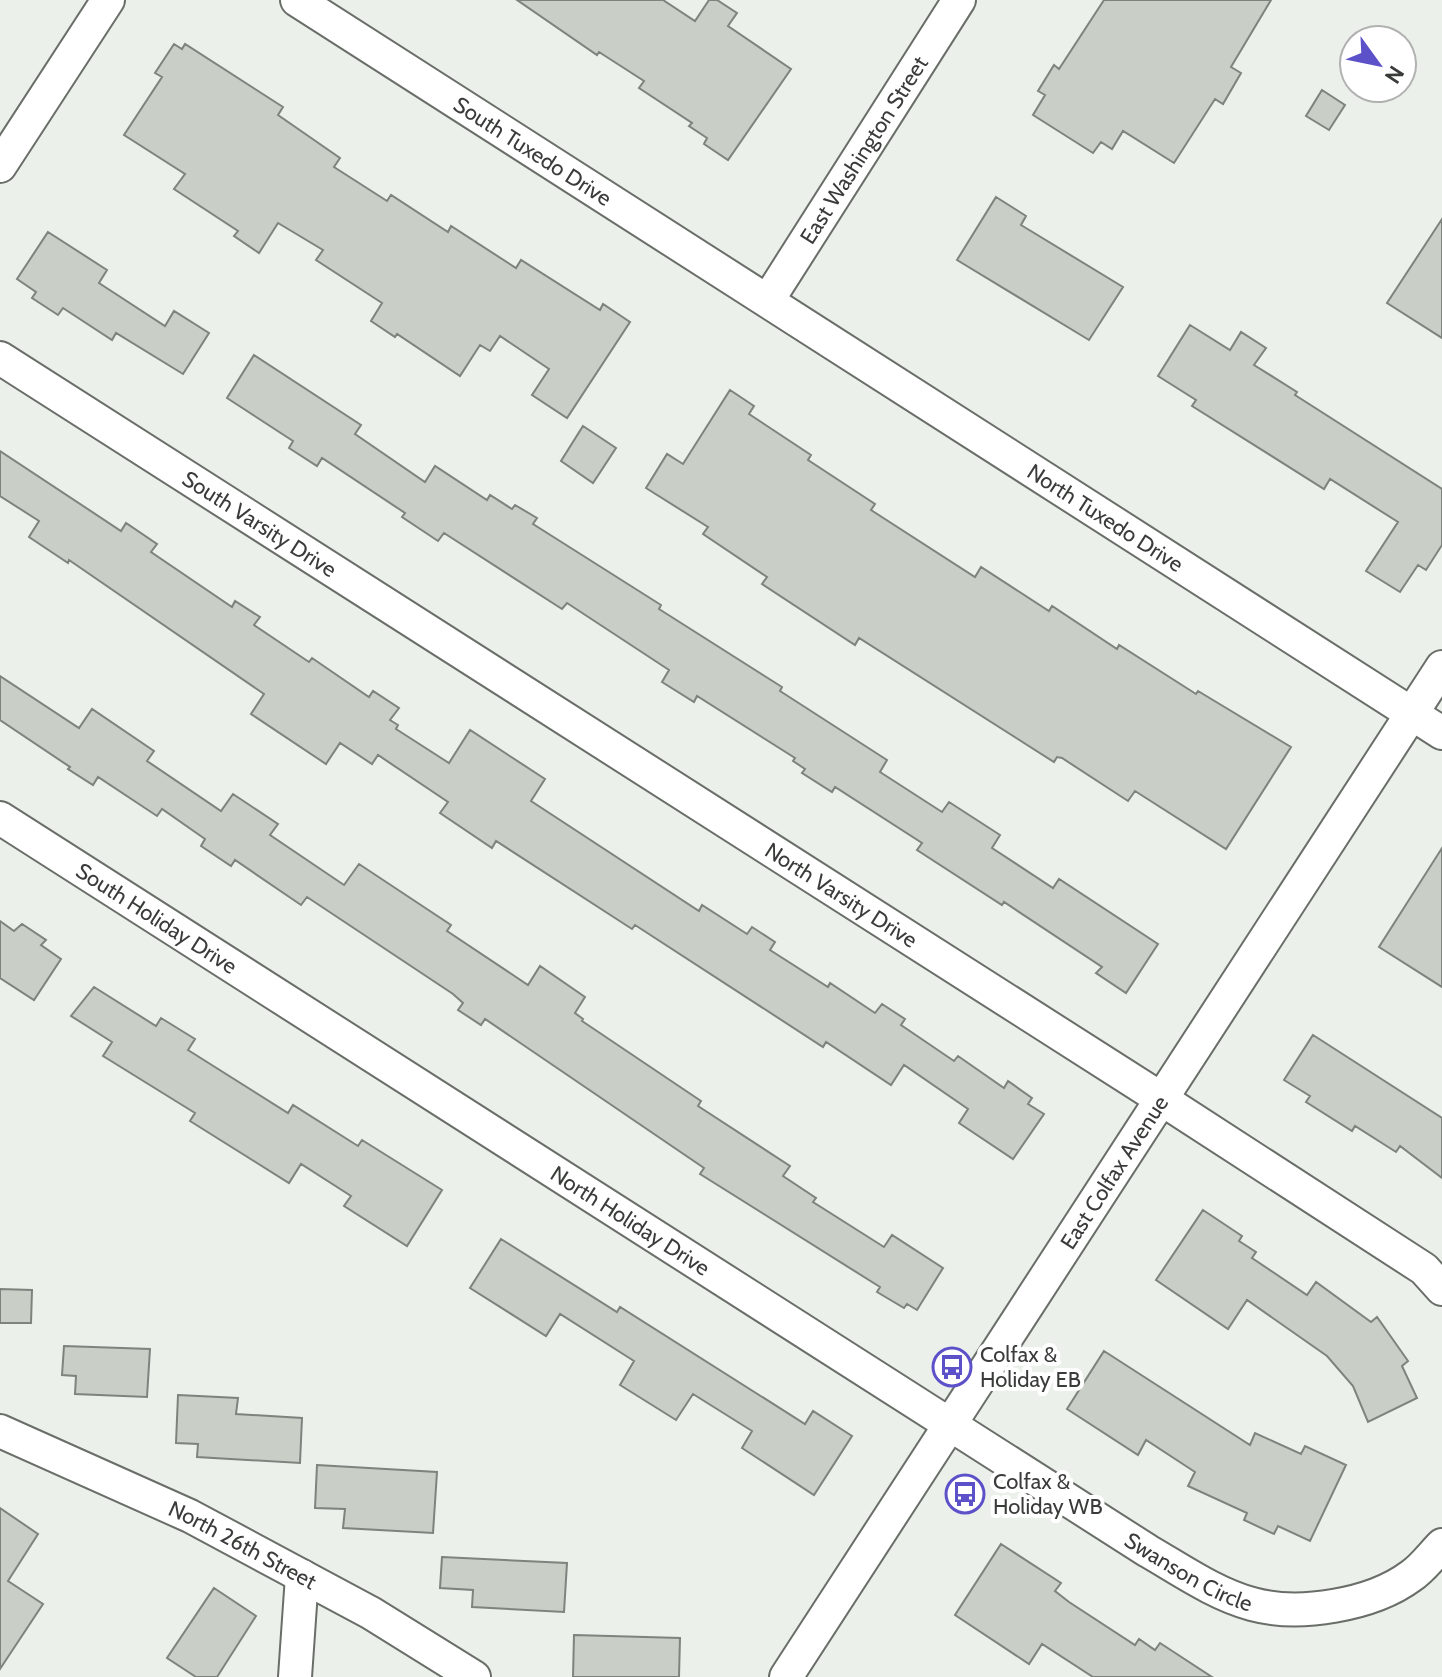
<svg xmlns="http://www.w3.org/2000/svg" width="1442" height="1677" font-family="Cabin,sans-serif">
  <rect width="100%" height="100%" fill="#ebf0ea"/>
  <path fill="#c9cec7" stroke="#7e837d" stroke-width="2" d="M 517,0 L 663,0 L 695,21 L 709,0 L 717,0 L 737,13 L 728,26 L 791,69 L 728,160 L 704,144 L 707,138 L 689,126 L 692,123 L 639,88 L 644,81 L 599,52 L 597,55 Z
    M 1104,0 L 1271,0 L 1231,67 L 1241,73 L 1223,104 L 1215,99 L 1174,163 L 1123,131 L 1112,149 L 1101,142 L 1093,153 L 1033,115 L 1045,95 L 1038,91 L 1054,65 L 1059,69 Z
    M 174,44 L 182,49 L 185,44 L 283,107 L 278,115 L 340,158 L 334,167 L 387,201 L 391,195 L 448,232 L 451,226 L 516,268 L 521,260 L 600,310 L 603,304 L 630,322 L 567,418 L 532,395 L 549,369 L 500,336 L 490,351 L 480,345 L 460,376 L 397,334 L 395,337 L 371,321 L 382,303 L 316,260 L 323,250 L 278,223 L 259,253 L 234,236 L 238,231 L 174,189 L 185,174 L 124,135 L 162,77 L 155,73 Z
    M 1322,90 L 1345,105 L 1329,130 L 1306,116 Z
    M 996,197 L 1026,216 L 1021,225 L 1123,287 L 1089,340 L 957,260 Z
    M 1442,219 L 1442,338 L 1387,303 Z
    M 48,232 L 107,270 L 99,283 L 165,326 L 174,311 L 209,333 L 183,374 L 116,333 L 112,340 L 63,308 L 58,315 L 32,298 L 36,292 L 17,279 Z
    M 1190,325 L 1230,350 L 1241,332 L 1266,348 L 1254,365 L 1297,392 L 1295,395 L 1442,489 L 1442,545 L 1426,570 L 1418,565 L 1400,592 L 1366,571 L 1398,522 L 1330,479 L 1324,489 L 1192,406 L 1196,400 L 1158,376 Z
    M 254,355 L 361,425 L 355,434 L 425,482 L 435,466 L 487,500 L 490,495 L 512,509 L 515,505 L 537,518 L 533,524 L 661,605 L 659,609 L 782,687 L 780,691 L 887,760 L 880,772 L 942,812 L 949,802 L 1000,835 L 992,848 L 1053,888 L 1059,879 L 1158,944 L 1126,993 L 1096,973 L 1102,967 L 1004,902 L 1002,905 L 917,850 L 922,843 L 835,787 L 832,792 L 802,773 L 805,769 L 793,761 L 795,758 L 697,696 L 694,702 L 662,682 L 669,670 L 567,603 L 562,609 L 444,533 L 438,541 L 402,517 L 405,513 L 322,458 L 317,466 L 289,448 L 293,441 L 227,398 Z
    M 730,390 L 754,406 L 749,414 L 811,455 L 808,460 L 875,504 L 871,510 L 975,577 L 981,567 L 1049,611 L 1052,606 L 1117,649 L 1119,645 L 1196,694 L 1198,691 L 1291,747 L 1226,849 L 1135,791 L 1128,801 L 1062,758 L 1057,757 L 1054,762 L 859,638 L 855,645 L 762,584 L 767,577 L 703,534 L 708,527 L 646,488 L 667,454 L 683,464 Z
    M 583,426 L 616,448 L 593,483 L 561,461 Z
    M 0,451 L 121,531 L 126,523 L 157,544 L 151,552 L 232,607 L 235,601 L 260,617 L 254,625 L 309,662 L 312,658 L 369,697 L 373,691 L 399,708 L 390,720 L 398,725 L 396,729 L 449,763 L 470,730 L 545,779 L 531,801 L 699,911 L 702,905 L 747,934 L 752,927 L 775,942 L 770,950 L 828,987 L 830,983 L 875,1013 L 882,1004 L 905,1019 L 901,1025 L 954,1061 L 958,1056 L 1004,1088 L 1008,1081 L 1032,1098 L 1028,1104 L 1044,1114 L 1013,1159 L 959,1123 L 968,1109 L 904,1065 L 891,1085 L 826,1042 L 823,1047 L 635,925 L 632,929 L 496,841 L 492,848 L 440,813 L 448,802 L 378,755 L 372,764 L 340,743 L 326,764 L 251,714 L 264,694 L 69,560 L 68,563 L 29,537 L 39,521 L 0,496 Z
    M 0,676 L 79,728 L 92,709 L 154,751 L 147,761 L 221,811 L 233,794 L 278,824 L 270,835 L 344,885 L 359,864 L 451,925 L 447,931 L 528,985 L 540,966 L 585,997 L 575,1013 L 583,1019 L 582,1021 L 701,1101 L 698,1106 L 790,1166 L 783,1176 L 816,1198 L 813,1202 L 884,1247 L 892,1235 L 943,1268 L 917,1310 L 907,1304 L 904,1308 L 877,1292 L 880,1287 L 700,1174 L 704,1168 L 485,1019 L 481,1025 L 458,1010 L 463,1003 L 453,994 L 307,897 L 301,905 L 235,860 L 231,866 L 201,846 L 205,839 L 162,809 L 157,816 L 98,777 L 93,785 L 68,769 L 70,767 L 0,720 Z
    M 1442,848 L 1442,987 L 1379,947 Z
    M 0,921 L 14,931 L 22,924 L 46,940 L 41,945 L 61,959 L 34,1000 L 0,978 Z
    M 94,987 L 156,1026 L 161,1018 L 195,1039 L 188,1050 L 288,1113 L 293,1105 L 358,1146 L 362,1140 L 442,1190 L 407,1246 L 344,1206 L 351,1196 L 301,1164 L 289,1183 L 190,1121 L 195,1113 L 103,1056 L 112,1042 L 71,1016 Z
    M 1313,1035 L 1442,1118 L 1442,1178 L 1400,1146 L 1396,1152 L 1355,1126 L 1352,1131 L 1306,1102 L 1310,1096 L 1284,1080 Z
    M 1203,1210 L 1242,1236 L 1239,1241 L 1256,1252 L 1252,1258 L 1307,1295 L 1316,1282 L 1371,1322 L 1377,1317 L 1408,1361 L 1402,1366 L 1417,1398 L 1368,1422 L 1353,1386 L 1327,1356 L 1247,1300 L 1228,1329 L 1156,1280 Z
    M 501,1239 L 617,1312 L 620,1307 L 805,1424 L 813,1411 L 852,1436 L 814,1495 L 742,1448 L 752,1431 L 693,1394 L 676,1420 L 620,1385 L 634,1361 L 560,1314 L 546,1336 L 470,1288 Z
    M 0,1289 L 32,1290 L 31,1323 L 0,1323 Z
    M 64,1346 L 150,1349 L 147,1397 L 75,1394 L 76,1376 L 62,1375 Z
    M 1104,1351 L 1250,1445 L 1255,1433 L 1301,1454 L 1305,1446 L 1346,1465 L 1310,1541 L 1278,1526 L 1274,1534 L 1244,1520 L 1247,1513 L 1188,1486 L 1195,1472 L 1146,1440 L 1138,1455 L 1067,1409 Z
    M 178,1395 L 238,1398 L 236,1414 L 302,1418 L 300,1463 L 197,1457 L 198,1444 L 176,1443 Z
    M 317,1465 L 437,1472 L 433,1533 L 343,1528 L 345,1509 L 315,1508 Z
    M 0,1508 L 38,1534 L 8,1581 L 43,1604 L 0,1669 Z
    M 1001,1544 L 1061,1583 L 1055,1591 L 1069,1602 L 1135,1645 L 1139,1639 L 1155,1650 L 1160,1643 L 1212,1677 L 1093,1677 L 1042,1644 L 1029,1664 L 955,1615 Z
    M 442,1557 L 567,1563 L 564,1612 L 472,1607 L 473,1590 L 440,1588 Z
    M 214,1588 L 256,1616 L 217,1677 L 196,1677 L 167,1658 Z
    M 574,1635 L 680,1638 L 679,1677 L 573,1677 Z"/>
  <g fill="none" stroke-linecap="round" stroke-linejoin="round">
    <defs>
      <g id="street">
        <path id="s1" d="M 297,0 L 1442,733"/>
        <path d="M 0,166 L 108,0"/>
        <path id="s2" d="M 768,300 L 959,0"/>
        <path id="s3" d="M 0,358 L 1163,1100 L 1424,1269 L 1442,1289"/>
        <path id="s4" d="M 0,818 L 1148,1551 C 1181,1570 1215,1594 1252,1604 C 1299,1617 1372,1605 1411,1576 C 1423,1568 1432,1555 1442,1545"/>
        <path id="s5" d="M 0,1431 L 190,1516 L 371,1613 L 474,1677"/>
        <path d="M 295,1677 L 302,1576"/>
        <path id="s6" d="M 786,1677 L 1442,667"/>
      </g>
    </defs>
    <use href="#street" stroke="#696e68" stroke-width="36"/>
    <use href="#street" stroke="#fff" stroke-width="32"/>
  </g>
  <defs>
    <symbol id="bus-ring" viewBox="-11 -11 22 22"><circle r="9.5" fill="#fff" stroke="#5d51c9" stroke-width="1.5"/><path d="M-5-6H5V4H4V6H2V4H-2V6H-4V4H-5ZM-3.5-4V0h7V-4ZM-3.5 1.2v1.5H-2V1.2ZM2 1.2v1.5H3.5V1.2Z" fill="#5d51c9"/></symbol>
  </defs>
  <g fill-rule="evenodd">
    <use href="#bus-ring" x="930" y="1345" width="44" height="44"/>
    <use href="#bus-ring" x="943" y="1472" width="44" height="44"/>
  </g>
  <g text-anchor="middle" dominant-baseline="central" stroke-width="8" stroke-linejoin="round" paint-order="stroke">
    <g font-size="22" fill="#3a3c3a" stroke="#fff">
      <text stroke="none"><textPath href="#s1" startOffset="280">South Tuxedo Drive</textPath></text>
      <text stroke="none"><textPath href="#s2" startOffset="178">East Washington Street</textPath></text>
      <text stroke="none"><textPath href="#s1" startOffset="960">North Tuxedo Drive</textPath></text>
      <text stroke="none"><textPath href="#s3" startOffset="308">South Varsity Drive</textPath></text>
      <text stroke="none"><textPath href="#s3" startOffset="998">North Varsity Drive</textPath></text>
      <text stroke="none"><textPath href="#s4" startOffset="186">South Holiday Drive</textPath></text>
      <text stroke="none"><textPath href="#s6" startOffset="602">East Colfax Avenue</textPath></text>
      <text stroke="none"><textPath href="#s4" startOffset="748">North Holiday Drive</textPath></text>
      <text stroke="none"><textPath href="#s5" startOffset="268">North 26th Street</textPath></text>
      <text stroke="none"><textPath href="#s4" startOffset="1408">Swanson Circle</textPath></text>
    </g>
    <g font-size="22" fill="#3a3c3a" stroke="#fff" text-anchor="start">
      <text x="980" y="1354">Colfax &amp;<tspan x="980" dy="25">Holiday EB</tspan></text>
      <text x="993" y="1481">Colfax &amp;<tspan x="993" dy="25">Holiday WB</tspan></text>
    </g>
  </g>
  <g transform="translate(1378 64) rotate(123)"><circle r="38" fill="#ffffff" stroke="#b0b1b0" stroke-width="2"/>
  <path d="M0-6L14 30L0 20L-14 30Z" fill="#5d51c9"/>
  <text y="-12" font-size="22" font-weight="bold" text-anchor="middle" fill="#3a3c3a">N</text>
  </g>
</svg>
